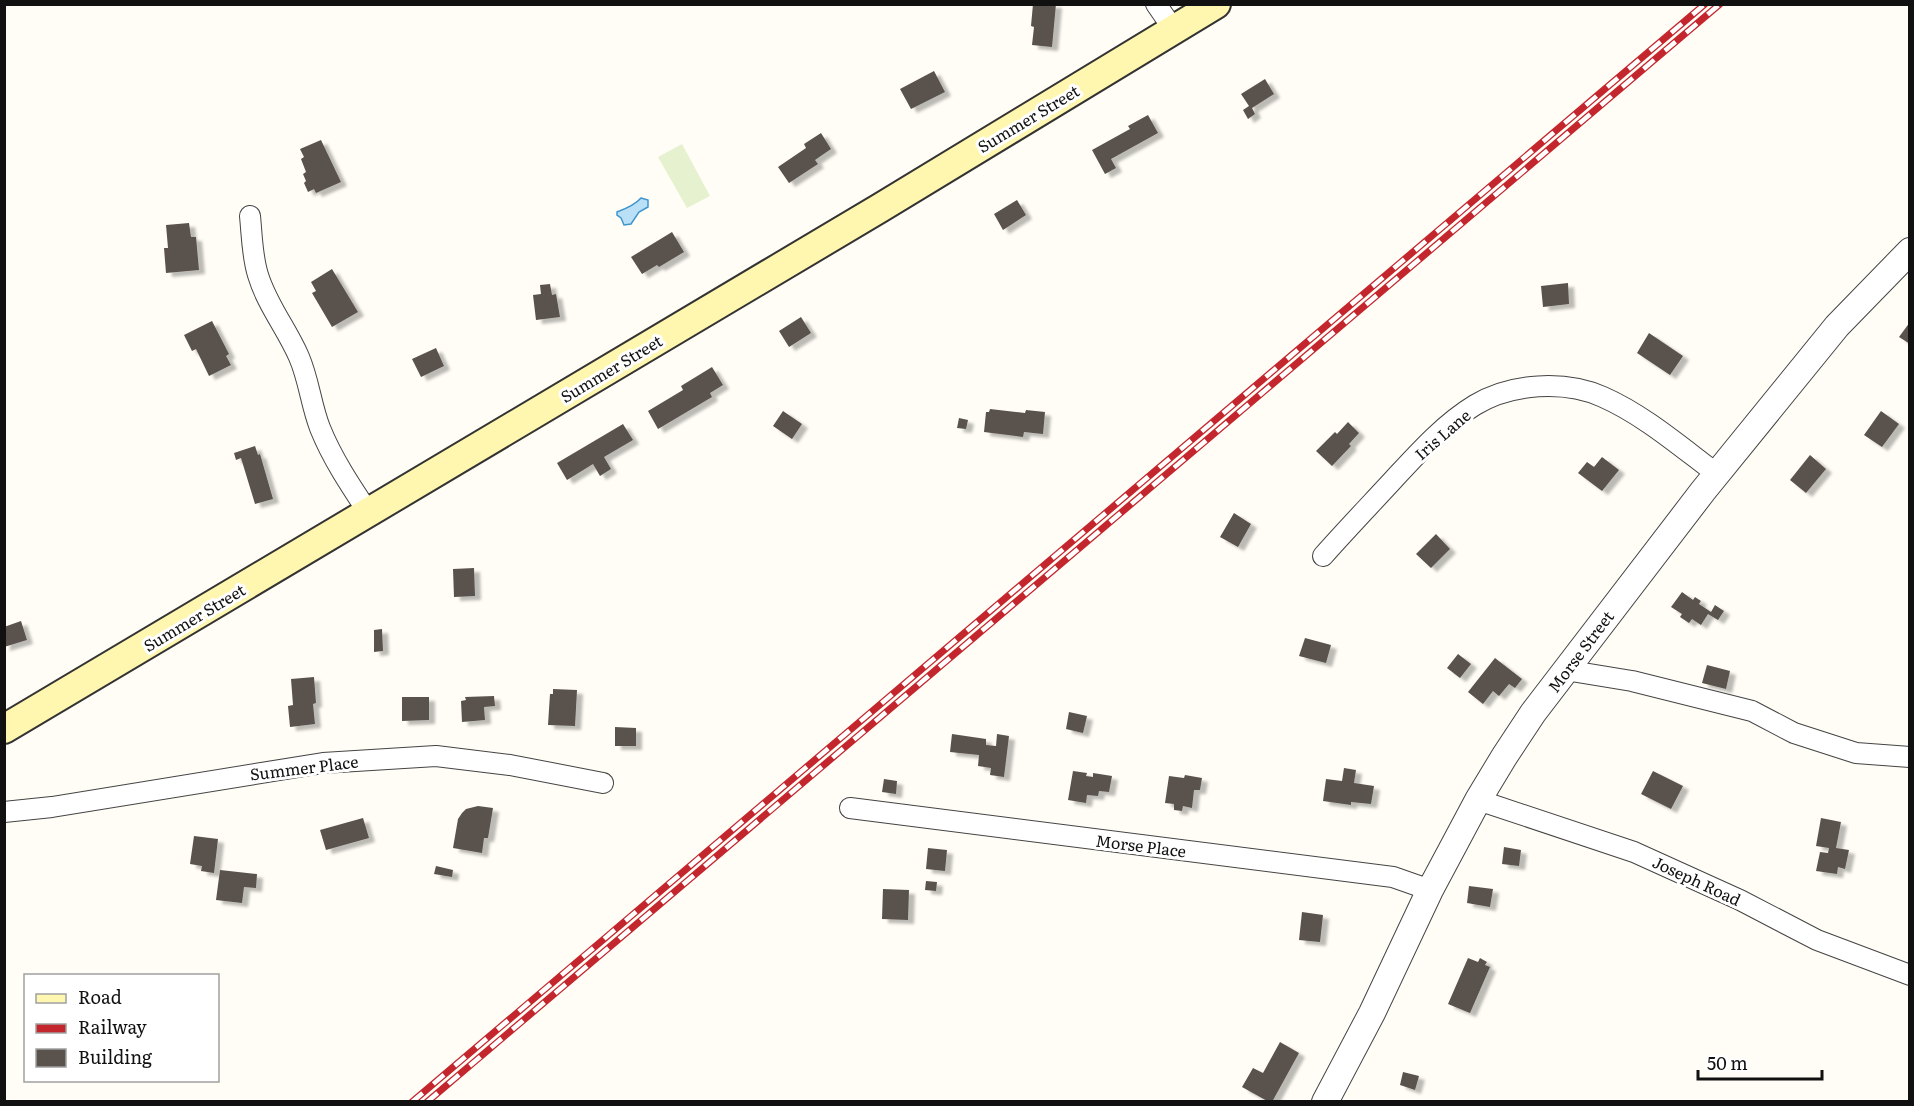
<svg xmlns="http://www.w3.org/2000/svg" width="1914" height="1106" font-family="Literata,serif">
  <defs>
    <filter id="shadow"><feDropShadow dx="6" dy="4" stdDeviation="1.5" flood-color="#0004"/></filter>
  </defs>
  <rect width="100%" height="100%" fill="#fffdf5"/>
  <path fill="#e6f2cf" d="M 682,144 L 710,196 L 687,208 L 658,157 Z"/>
  <path fill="#b9e0f7" stroke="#3f96cf" stroke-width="1.5" d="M 641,198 L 648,200 L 648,207 L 639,212 L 631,224 L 624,225 L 621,218 L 617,215 L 617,212 C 625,209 635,205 641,198 Z"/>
  <path fill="#5a524d" filter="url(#shadow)" d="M 1033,4 L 1056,4 L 1052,47 L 1032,45 L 1034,27 L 1031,26 Z
    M 934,71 L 945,92 L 911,109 L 900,89 Z
    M 1265,79 L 1274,94 L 1252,108 L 1255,114 L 1248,119 L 1243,110 L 1249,106 L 1241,94 Z
    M 1148,115 L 1158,133 L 1111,159 L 1116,168 L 1105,174 L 1092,150 L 1130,129 L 1128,126 Z
    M 821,133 L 831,149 L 815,160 L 818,164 L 789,183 L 778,167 L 806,148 L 804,144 Z
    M 321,140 L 341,182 L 316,193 L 314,189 L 308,192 L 304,183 L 306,181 L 303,174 L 306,172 L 301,159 L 304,157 L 300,149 Z
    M 1017,200 L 1026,215 L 1003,230 L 994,214 Z
    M 189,223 L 191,237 L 196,237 L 199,270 L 166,273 L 164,248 L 168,248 L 166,225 Z
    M 672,232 L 684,252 L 659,267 L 657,265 L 642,274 L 631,257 Z
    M 332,269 L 358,312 L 332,327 L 312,293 L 316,291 L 311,282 Z
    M 1568,283 L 1569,304 L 1543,307 L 1541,286 Z
    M 550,284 L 552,295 L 556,294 L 560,317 L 536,320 L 533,295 L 541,294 L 540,285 Z
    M 801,317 L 811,333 L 789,347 L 779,331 Z
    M 212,321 L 229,354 L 226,356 L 231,365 L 209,376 L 196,349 L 192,351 L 184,335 Z
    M 1910,322 L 1910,344 L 1899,337 Z
    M 1649,333 L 1683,356 L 1670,375 L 1637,353 Z
    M 436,348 L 444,366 L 421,377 L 412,359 Z
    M 712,367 L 723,385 L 710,393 L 712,397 L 658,429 L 648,411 L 683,390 L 681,386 Z
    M 990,409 L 1025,413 L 1026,410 L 1045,412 L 1043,434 L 1024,432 L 1023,437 L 984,432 L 986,412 L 989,412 Z
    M 783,411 L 802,424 L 792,439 L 773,426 Z
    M 1881,411 L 1899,424 L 1882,447 L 1864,435 Z
    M 959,418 L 968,420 L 966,429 L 957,428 Z
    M 1348,422 L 1359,433 L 1349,444 L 1351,446 L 1332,466 L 1316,451 L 1335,432 L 1337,434 Z
    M 623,424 L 633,440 L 604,457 L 611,469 L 600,476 L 593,464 L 567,480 L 557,463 Z
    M 255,446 L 258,455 L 260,454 L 273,499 L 255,504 L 241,458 L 236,460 L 234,453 Z
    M 1810,455 L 1826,469 L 1806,493 L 1790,480 Z
    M 1602,457 L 1619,470 L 1602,491 L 1578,473 L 1587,462 L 1594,467 Z
    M 1234,513 L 1251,524 L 1238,547 L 1220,537 Z
    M 1436,534 L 1450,549 L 1431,568 L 1416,554 Z
    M 474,568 L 475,596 L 454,597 L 453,569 Z
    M 1682,592 L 1693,600 L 1695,597 L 1701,601 L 1699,604 L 1711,612 L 1715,605 L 1724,611 L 1718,620 L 1708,614 L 1701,625 L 1692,619 L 1689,623 L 1680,617 L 1682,614 L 1671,607 Z
    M 21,621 L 27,640 L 4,647 L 4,627 Z
    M 382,629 L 383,651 L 374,652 L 374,630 Z
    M 1305,638 L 1331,645 L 1326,663 L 1299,656 Z
    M 1458,654 L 1471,664 L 1460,678 L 1447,668 Z
    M 1495,658 L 1522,679 L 1515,688 L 1509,684 L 1499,696 L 1493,691 L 1483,704 L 1468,692 Z
    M 1707,665 L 1730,671 L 1726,689 L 1702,683 Z
    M 314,677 L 316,703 L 313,704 L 315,724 L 290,727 L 288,706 L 293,705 L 291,679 Z
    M 553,689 L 577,690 L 575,726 L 548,725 L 550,694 L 553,694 Z
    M 494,696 L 495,706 L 484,707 L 485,720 L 462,722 L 461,701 L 466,700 L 465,697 Z
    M 402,697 L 429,697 L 429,720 L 402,721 Z
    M 1069,712 L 1087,716 L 1083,733 L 1066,729 Z
    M 615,727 L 636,728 L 636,746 L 615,746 Z
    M 952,734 L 986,739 L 986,745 L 996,746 L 997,734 L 1009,736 L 1004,777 L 990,775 L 991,768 L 978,766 L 979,755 L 950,752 Z
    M 1344,768 L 1356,770 L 1354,783 L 1374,786 L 1371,804 L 1351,802 L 1351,805 L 1323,801 L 1326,779 L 1342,781 Z
    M 1073,771 L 1087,773 L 1086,776 L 1093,777 L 1093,773 L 1112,776 L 1109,792 L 1099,791 L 1098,796 L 1087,795 L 1086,803 L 1068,800 Z
    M 1653,771 L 1683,786 L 1671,809 L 1641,794 Z
    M 1185,775 L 1202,778 L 1200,790 L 1194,790 L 1192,808 L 1183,806 L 1182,811 L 1174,810 L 1174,804 L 1165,803 L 1169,776 L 1184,778 Z
    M 884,779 L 897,781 L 896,794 L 882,792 Z
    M 478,806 L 493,808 L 488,838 L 484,838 L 482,853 L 453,848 L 458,819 L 462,813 L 466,809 Z
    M 363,818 L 369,838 L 326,850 L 320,830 Z
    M 1821,818 L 1841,822 L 1836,848 L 1849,850 L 1845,869 L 1838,867 L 1837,874 L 1816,871 L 1820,852 L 1828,853 L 1829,848 L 1816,846 Z
    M 194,836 L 218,839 L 214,873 L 201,871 L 202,866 L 190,864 Z
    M 1504,847 L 1521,850 L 1519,866 L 1502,864 Z
    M 928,848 L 947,850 L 945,871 L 926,869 Z
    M 436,866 L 453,870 L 452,877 L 434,874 Z
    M 220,870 L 257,874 L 256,888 L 244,887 L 242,903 L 216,900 Z
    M 926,881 L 937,882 L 936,891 L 925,890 Z
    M 1469,886 L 1493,889 L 1490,907 L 1467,903 Z
    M 883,889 L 909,890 L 908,920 L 882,919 Z
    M 1302,912 L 1323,915 L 1320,942 L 1299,940 Z
    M 1468,958 L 1478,962 L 1480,958 L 1487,962 L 1485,965 L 1490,967 L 1470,1013 L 1448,1004 Z
    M 1280,1042 L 1299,1053 L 1272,1102 L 1269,1102 L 1242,1087 L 1253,1068 L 1263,1073 Z
    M 1403,1072 L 1419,1076 L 1415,1090 L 1400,1085 Z"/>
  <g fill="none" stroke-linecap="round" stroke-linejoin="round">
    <defs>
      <path id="minor" d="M 1156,4 L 1174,30
        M 250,216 C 252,236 252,256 258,275 C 267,305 287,329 299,357 C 309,380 311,405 320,428 C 332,458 350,485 368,512
        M 1323,556 C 1346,530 1370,505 1394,479 C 1419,452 1444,424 1475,405 C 1511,383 1565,380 1603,397 C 1644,415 1682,448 1717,474
        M 1565,670 L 1632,681 L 1752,711 L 1794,733 L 1856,753 L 1910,757
        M 1478,800 L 1634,852 L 1740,900 L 1817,940 L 1910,975
        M 850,808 L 1393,877 L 1430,890
        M 4,812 L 52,807 L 323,763 L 436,756 L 510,765 L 603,783"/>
      <path id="tertiary" d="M 1325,1102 L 1372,1013 L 1430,890 L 1478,800 L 1504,757 L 1533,713 L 1703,491 L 1837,326 L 1910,251"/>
      <path id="secondary" d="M 4,729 L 880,208 L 1216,4"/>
    </defs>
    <use href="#minor" stroke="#444" stroke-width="22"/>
    <use href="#tertiary" stroke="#444" stroke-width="28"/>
    <use href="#secondary" stroke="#333" stroke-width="32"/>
    <use href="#minor" stroke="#fff" stroke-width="20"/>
    <use href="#tertiary" stroke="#fff" stroke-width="26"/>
    <use href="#secondary" stroke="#fff6b0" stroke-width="28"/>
    <defs>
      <path id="rail" d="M 412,1102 L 1705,4
        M 427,1102 L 1720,4"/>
    </defs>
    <use href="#rail" stroke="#c4262e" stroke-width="7"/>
    <use href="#rail" stroke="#fff" stroke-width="4.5" stroke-dasharray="14" stroke-linecap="butt"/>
  </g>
  <g text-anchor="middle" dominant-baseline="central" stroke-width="6" stroke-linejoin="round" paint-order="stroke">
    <g font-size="16" fill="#111" stroke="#fff">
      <text transform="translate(1028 118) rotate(-31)">Summer Street</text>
      <text transform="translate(611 368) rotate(-31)">Summer Street</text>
      <text transform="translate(1442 434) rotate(-41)">Iris Lane</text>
      <text transform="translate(194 617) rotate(-31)">Summer Street</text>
      <text transform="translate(1580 651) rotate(-53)">Morse Street</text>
      <text transform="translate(304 767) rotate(-7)">Summer Place</text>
      <text transform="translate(1141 845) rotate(7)">Morse Place</text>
      <text transform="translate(1697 880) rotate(25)">Joseph Road</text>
    </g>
  </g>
  <rect width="1914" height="1106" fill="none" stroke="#111111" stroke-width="12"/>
  <rect x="24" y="974" width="195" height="108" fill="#ffffff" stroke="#a0a0a0" stroke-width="1.5"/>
  <rect x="36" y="994" width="30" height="9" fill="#fff6b0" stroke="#a0a0a0" stroke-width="1.5"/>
  <text x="78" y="1004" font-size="18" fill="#111111">Road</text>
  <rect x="36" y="1024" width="30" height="9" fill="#c4262e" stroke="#a0a0a0" stroke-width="1.5"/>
  <text x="78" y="1034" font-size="18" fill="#111111">Railway</text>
  <rect x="36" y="1049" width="30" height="18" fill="#5a524d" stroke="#a0a0a0" stroke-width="1.5"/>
  <text x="78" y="1064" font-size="18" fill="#111111">Building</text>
  <path d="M1698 1070v9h124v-9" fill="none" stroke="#111111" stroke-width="3"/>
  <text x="1707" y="1070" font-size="18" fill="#111111" stroke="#ffffff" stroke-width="4.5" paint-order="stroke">50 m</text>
</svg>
